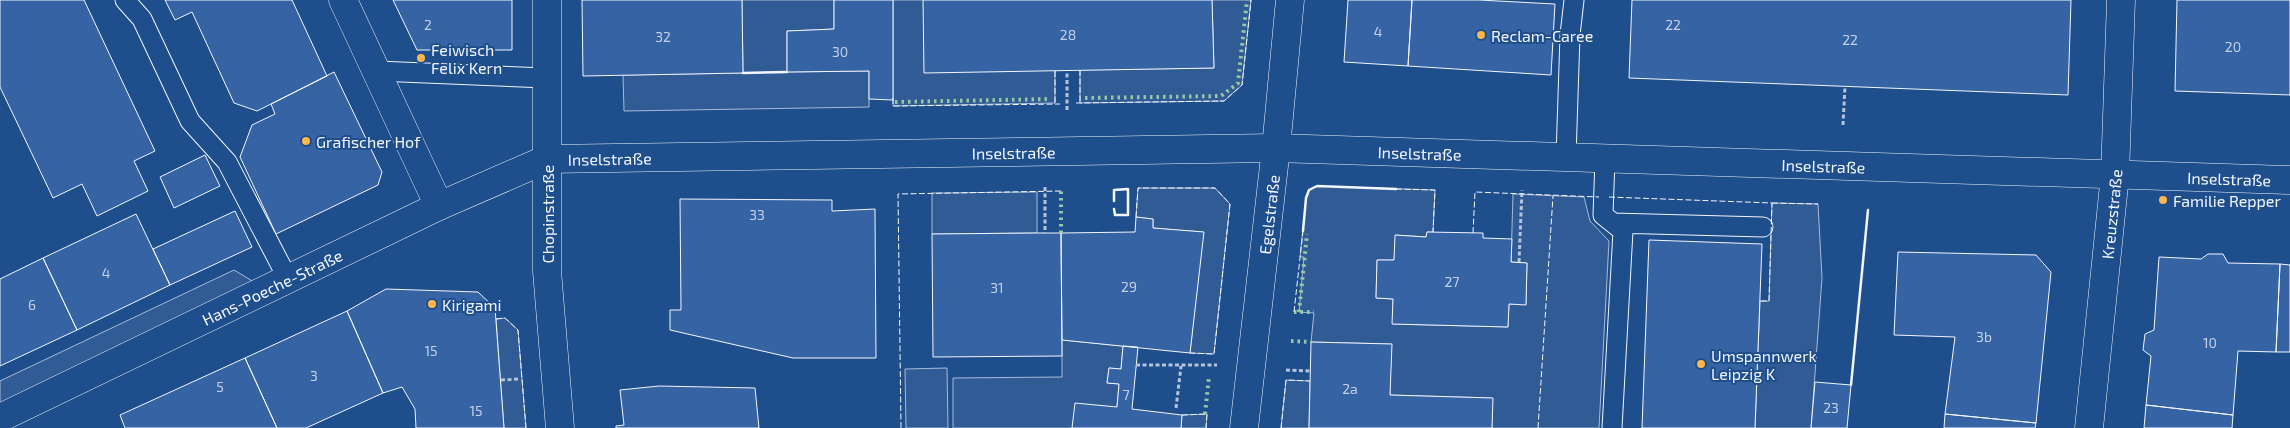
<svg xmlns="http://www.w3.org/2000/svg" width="2290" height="428" font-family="'Exo 2',sans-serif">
  <rect width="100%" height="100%" fill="#1f4e8c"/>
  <path fill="#305b95" stroke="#a8bbd7" d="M 742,0 L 834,0 L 834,29 L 787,31 L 787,72 L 869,71 L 869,107 L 624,111 L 623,75 L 743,73 Z
    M 893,0 L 923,0 L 1055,71 L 1055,103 L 893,106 Z
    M 1212,0 L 1251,0 L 1242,85 L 1224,101 L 1080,103 L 1080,70 L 1214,68 Z
    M 1317,186 L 1435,190 L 1433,232 L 1427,232 L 1426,237 L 1396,235 L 1394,260 L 1377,260 L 1376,298 L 1393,299 L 1393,324 L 1508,327 L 1509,304 L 1526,304 L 1527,263 L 1511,262 L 1513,194 L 1584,197 L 1590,221 L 1609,241 L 1599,428 L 1492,428 L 1492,398 L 1390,395 L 1391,344 L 1311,342 L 1314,313 L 1299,312 L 1304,257 L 1300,257 L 1306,198 L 1309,190 Z
    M 1138,188 L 1215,188 L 1230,204 L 1214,354 L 1190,353 L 1203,232 L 1153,228 L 1153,219 L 1136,217 Z
    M 1037,192 L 1037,233 L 932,234 L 932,193 Z
    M 1772,203 L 1818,204 L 1822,278 L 1811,428 L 1755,428 L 1760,301 L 1769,301 Z
    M 234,270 L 254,282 L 0,405 L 0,381 Z
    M 505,318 L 518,330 L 526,428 L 504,428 L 496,319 Z
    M 1062,340 L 1123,346 L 1121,369 L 1109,368 L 1107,383 L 1119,384 L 1117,407 L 1072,428 L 953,428 L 953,378 L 1062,377 Z
    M 947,368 L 948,428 L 906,428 L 905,369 Z
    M 1286,380 L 1310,381 L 1309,428 L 1281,428 Z
    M 1207,414 L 1206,428 L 1181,428 L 1182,415 Z"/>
  <path fill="#3563a3" stroke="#f2f6ff" d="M 0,0 L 84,0 L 155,151 L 134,161 L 148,191 L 97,216 L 82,184 L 53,198 L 0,87 Z
    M 165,0 L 292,0 L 327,76 L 257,111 L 234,103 L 192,12 L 175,20 Z
    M 393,0 L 512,0 L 512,50 L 417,50 Z
    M 582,0 L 742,0 L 743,73 L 583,76 Z
    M 834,0 L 893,0 L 893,100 L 869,99 L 869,71 L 787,72 L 787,31 L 834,29 Z
    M 923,0 L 1212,0 L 1214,68 L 924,73 Z
    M 1348,0 L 1412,0 L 1408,66 L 1344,62 Z
    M 1412,0 L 1479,0 L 1555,4 L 1551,75 L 1408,66 Z
    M 1632,0 L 2071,0 L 2068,95 L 1629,78 Z
    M 2177,0 L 2290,0 L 2290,95 L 2175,91 Z
    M 334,72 L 382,172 L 378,185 L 276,234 L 240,157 L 252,125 L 275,114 L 271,104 Z
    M 205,155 L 220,186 L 174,208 L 160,177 Z
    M 680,199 L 832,200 L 832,211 L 875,209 L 876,358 L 793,358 L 670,330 L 670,310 L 681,310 Z
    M 235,211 L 252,247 L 170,285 L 153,249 Z
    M 136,214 L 170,285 L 77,330 L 43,258 Z
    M 1136,217 L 1153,219 L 1153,228 L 1204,232 L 1190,353 L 1062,340 L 1061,233 L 1135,232 Z
    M 1427,232 L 1483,233 L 1483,238 L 1512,239 L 1511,262 L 1527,263 L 1526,305 L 1509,304 L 1508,327 L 1392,324 L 1393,299 L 1376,298 L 1377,260 L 1394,260 L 1395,235 L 1426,237 Z
    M 1037,233 L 1061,233 L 1062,356 L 933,357 L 932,234 Z
    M 1649,240 L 1762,244 L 1755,428 L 1642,428 Z
    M 1898,252 L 2036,255 L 2051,272 L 2036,423 L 1945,414 L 1955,337 L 1894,335 Z
    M 2208,254 L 2223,254 L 2228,263 L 2280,264 L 2276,352 L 2238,351 L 2233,415 L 2146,405 L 2151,356 L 2143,350 L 2145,334 L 2154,330 L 2159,257 L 2201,259 Z
    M 43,258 L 77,330 L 0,366 L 0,279 Z
    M 2280,264 L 2290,265 L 2290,352 L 2276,352 Z
    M 386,289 L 478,292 L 495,308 L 504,428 L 416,428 L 415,409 L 402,387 L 383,393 L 347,311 Z
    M 347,311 L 383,393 L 306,428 L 277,428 L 245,358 Z
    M 1311,342 L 1392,344 L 1390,395 L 1493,398 L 1492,428 L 1309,428 Z
    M 1123,346 L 1138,347 L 1132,409 L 1182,415 L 1181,428 L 1072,428 L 1075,403 L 1117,407 L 1119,384 L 1107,383 L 1109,368 L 1121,369 Z
    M 245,358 L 277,428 L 125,428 L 120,415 Z
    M 1815,382 L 1851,385 L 1847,428 L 1811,428 Z
    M 659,386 L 755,388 L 759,428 L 616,428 L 616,426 L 624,425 L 620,390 Z
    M 2146,405 L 2233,415 L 2232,428 L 2144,428 Z
    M 1945,414 L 2036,423 L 2035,428 L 1944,428 Z"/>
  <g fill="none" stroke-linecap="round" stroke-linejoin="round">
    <defs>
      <path id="lane" d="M 125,0 L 142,19 L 190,121 L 227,162 L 288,279
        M 377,71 L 547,78
        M 1566,157 L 1570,35 L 1574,0
        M 1605,159 L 1603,215 L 1623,231 L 1612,428
        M 1613,223 L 1763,227"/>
      <g id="street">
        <path d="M 343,0 L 439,206"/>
        <path d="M 547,0 L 547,271 L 560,428"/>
        <path id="s1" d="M 0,418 L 439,206 L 547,159 L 1276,148 L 2290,180"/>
        <path id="s2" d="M 1244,428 L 1276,148 L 1290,0"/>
        <path id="s3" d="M 2089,428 L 2115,175 L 2121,0"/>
      </g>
    </defs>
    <use href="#lane" stroke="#f2f6ff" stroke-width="21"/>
    <use href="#street" stroke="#f2f6ff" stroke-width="29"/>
    <path stroke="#b3c4dc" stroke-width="3" stroke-dasharray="4 2.5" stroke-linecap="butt" d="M 1067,110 L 1067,71
      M 1843,125 L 1845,86
      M 1045,187 L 1045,233
      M 1519,262 L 1522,190
      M 1136,365 L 1217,365
      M 1286,370 L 1310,371
      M 501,380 L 520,379
      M 1176,408 L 1181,366"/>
    <use href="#lane" stroke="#1f4e8c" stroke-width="19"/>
    <use href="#street" stroke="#1f4e8c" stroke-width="28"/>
    <path stroke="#97c8a6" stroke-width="4" stroke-dasharray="2.5 4" stroke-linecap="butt" d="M 1085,98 L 1221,96 L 1238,83 L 1247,0
      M 895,102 L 1051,99
      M 1061,233 L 1061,191
      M 1294,312 L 1314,312
      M 1299,312 L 1307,234
      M 1291,341 L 1311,342
      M 1205,414 L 1209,376"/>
    <path stroke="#f2f6ff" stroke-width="1" stroke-dasharray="6 2.5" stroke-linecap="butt" d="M 1080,70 L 1080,103
      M 1055,71 L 1055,103
      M 893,98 L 893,106 L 1060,104
      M 1076,103 L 1224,101 L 1242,85 L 1251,0
      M 1396,189 L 1435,190 L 1433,232
      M 1609,197 L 1772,203 L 1769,301 L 1760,301
      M 1772,203 L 1818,204
      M 1136,217 L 1138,188 L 1215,188 L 1230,204 L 1214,354 L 1190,353
      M 1473,233 L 1475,192 L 1599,197
      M 1294,312 L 1303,231
      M 496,319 L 505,318 L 518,330 L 526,428
      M 1182,415 L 1207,414 L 1206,428
      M 901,428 L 898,194 L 1061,191
      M 1281,428 L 1286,380 L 1310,381
      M 1538,428 L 1553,196"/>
    <path stroke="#f2f6ff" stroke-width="2.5" d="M 743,73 L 787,72
      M 1114,209 L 1115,215 L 1128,215 L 1128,189 L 1114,190 L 1114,201
      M 1303,231 L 1306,198 L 1309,190 L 1317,186 L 1396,189
      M 1851,385 L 1868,210"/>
  </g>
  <g fill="#ffb74d" stroke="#1f4e8c" stroke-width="2">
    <circle cx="1481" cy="35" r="5"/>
    <circle cx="421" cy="58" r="5"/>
    <circle cx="306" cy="141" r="5"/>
    <circle cx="2163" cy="200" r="5"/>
    <circle cx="432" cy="304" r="5"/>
    <circle cx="1701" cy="364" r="5"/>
  </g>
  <g text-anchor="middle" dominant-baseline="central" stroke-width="4" stroke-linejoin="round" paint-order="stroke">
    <g font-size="14" fill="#c3d1e8">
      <text x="428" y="24">2</text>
      <text x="1673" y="24">22</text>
      <text x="1378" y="31">4</text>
      <text x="1068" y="34">28</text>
      <text x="663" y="36">32</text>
      <text x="1850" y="39">22</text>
      <text x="2233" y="46">20</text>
      <text x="840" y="51">30</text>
      <text x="757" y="214">33</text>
      <text x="106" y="272">4</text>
      <text x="1452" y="281">27</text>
      <text x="1129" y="286">29</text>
      <text x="997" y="287">31</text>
      <text x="32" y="304">6</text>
      <text x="1984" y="336">3b</text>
      <text x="2210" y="342">10</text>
      <text x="431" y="350">15</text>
      <text x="314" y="375">3</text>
      <text x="220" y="386">5</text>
      <text x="1350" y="388">2a</text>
      <text x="1126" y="394">7</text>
      <text x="1831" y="407">23</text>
      <text x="476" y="410">15</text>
    </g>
    <g font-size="16" fill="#f2f6ff" stroke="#1f4e8c" text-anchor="start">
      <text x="1491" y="35">Reclam-Caree</text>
      <text x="431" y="49">Feiwisch<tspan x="431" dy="18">Felix Kern</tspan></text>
      <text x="316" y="141">Grafischer Hof</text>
      <text x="2173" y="200">Familie Repper</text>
      <text x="442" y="304">Kirigami</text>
      <text x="1711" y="355">Umspannwerk<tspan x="1711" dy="18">Leipzig K</tspan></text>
    </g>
    <g font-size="16" fill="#f2f6ff" stroke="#1f4e8c">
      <text stroke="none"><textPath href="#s1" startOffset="1072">Inselstraße</textPath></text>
      <text stroke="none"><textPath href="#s1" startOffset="1478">Inselstraße</textPath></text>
      <text stroke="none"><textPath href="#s1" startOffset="668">Inselstraße</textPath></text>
      <text stroke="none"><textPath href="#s1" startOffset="1882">Inselstraße</textPath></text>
      <text stroke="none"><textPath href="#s1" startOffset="2288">Inselstraße</textPath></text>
      <text transform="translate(547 214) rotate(-90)">Chopinstraße</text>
      <text stroke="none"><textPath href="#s2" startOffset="215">Egelstraße</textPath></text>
      <text stroke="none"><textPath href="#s3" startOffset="215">Kreuzstraße</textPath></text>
      <text stroke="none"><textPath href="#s1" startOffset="302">Hans-Poeche-Straße</textPath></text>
    </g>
  </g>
</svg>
